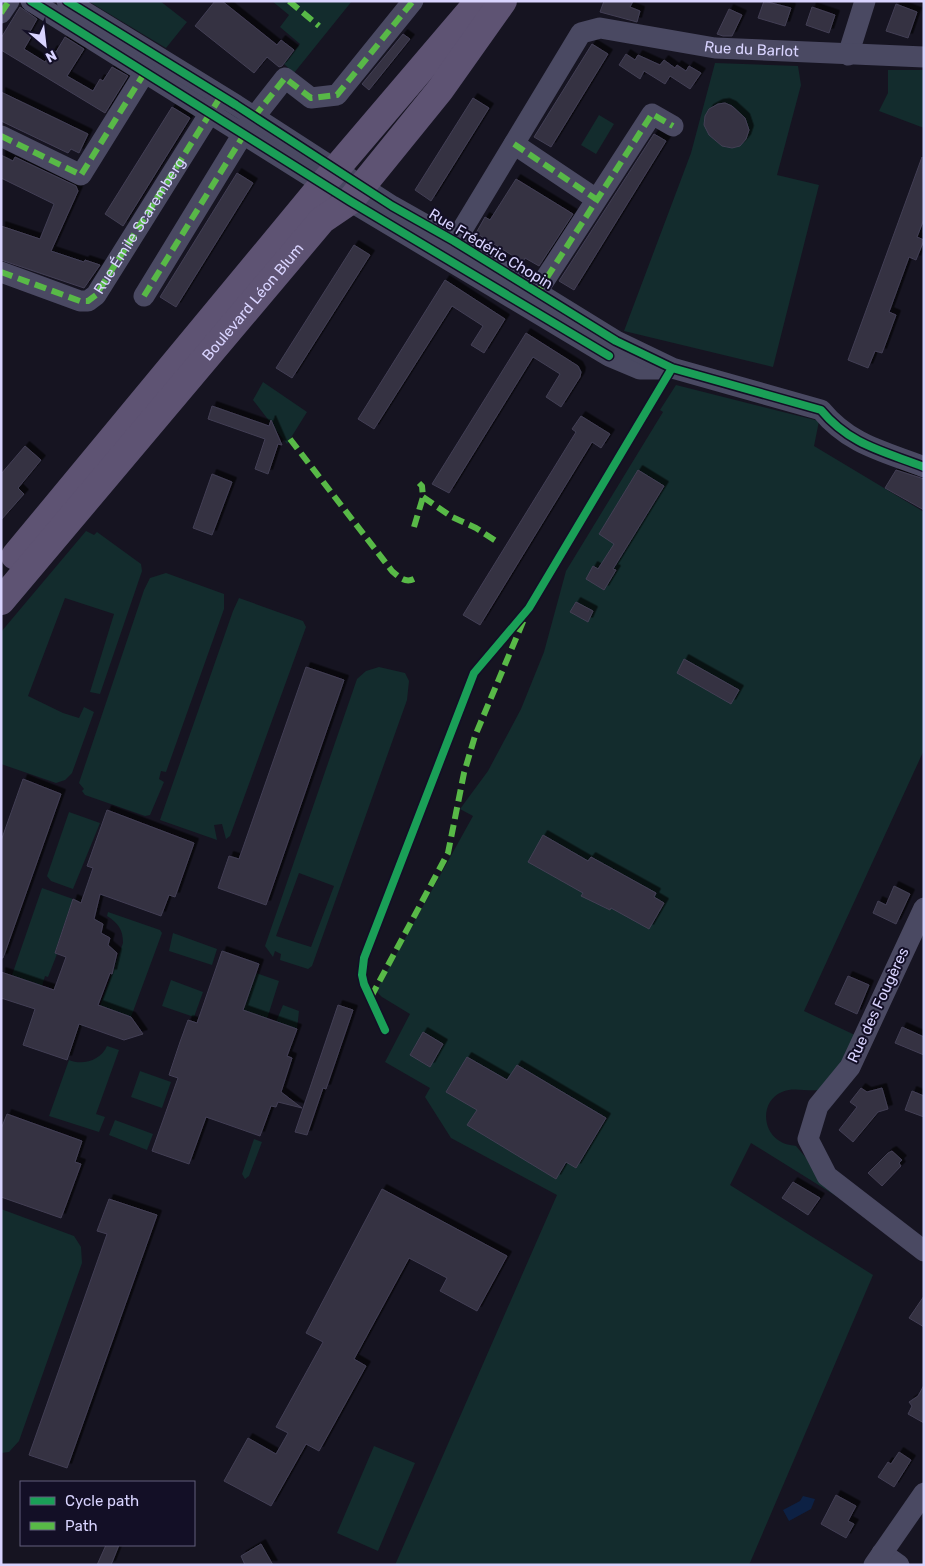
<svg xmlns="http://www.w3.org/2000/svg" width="925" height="1566" font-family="Rubik,sans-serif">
  <defs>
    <filter id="shadow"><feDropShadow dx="4.5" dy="-4.5" stdDeviation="0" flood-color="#0009"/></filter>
  </defs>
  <rect width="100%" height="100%" fill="#161421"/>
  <path fill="#132c2d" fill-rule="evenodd" d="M 88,1 L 160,1 L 187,22 L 166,48 Z
    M 272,1 L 352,1 L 294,73 L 284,64 L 300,44 L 280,27 L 289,15 Z
    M 715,63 L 798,66 L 801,85 L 777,175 L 819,185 L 773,367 L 624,331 L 691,153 Z
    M 888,70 L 924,70 L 924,128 L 879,111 L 888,93 Z
    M 599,115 L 614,124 L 596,154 L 581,145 Z
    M 263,382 L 307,412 L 287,444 L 253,400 Z
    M 676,385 L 819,421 L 814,446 L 924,512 L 924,750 L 804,1011 L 857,1036 L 824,1089 C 809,1093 795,1086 782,1092 C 762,1100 761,1128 778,1140 C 783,1144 790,1145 796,1146 L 841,1199 L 751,1143 L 730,1185 L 873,1275 L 749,1565 L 395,1565 L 557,1195 L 451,1138 L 425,1097 L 430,1088 L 385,1062 L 410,1014 L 382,997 L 376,991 L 473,816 L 460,809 L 488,771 L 521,709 L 544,652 L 566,571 L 663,412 L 660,410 Z
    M 86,531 L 94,535 L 97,532 L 141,564 L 142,571 L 100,694 L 90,692 L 114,614 L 65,598 L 28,696 L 63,713 L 79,718 L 84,707 L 94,712 L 72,773 L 65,780 L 56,783 L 1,764 L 1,632 Z
    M 166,573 L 224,594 L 224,609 L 166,772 L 161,771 L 159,779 L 164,782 L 150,815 L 145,816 L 85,795 L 82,791 L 84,789 L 79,783 L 144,590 L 150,578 Z
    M 239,598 L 303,621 L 306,627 L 230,836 L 226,839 L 222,824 L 214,825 L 217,840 L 160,820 L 233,611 Z
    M 379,667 L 405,673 L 409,681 L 407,700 L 312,966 L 308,969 L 280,960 L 281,954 L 275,951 L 273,957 L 265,946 L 357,679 L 366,671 ZM 299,873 L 334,886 L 311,947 L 276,936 Z
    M 69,812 L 100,823 L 73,889 L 51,881 L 47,876 Z
    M 42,888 L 73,899 L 55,952 L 57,954 L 48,977 L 45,976 L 42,986 L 12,975 Z
    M 108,912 L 160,930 L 162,933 L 131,1017 L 100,1006 L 123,943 C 123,929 118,923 107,916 Z
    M 173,933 L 217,949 L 212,965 L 169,951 Z
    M 256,973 L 279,981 L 267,1019 L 243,1010 Z
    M 171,980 L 203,992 L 194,1017 L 162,1006 Z
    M 283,1005 L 299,1011 L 297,1029 L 276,1022 Z
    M 107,1046 L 119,1050 L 96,1114 L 105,1117 L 99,1132 L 49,1116 L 69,1060 C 83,1066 101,1060 107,1046 Z
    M 140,1071 L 171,1082 L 162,1108 L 131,1097 Z
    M 115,1120 L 153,1134 L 147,1150 L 109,1135 Z
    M 254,1139 L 262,1142 L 249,1176 L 245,1179 L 242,1174 Z
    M 1,1209 L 74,1236 L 81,1247 L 82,1263 L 19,1441 L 9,1452 L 1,1453 Z
    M 374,1446 L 415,1463 L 378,1551 L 337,1533 Z"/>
  <path fill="#0d2144" d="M 803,1496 L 815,1499 L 811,1509 L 789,1521 L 783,1510 L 800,1501 Z"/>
  <path fill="#343243" stroke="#433f54" filter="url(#shadow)" d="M 215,1 L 222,1 L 277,45 L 281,40 L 294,50 L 282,66 L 279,67 L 267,57 L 254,73 L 195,26 Z
    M 604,1 L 633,1 L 630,7 L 640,11 L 637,22 L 600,12 Z
    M 764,1 L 791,8 L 785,26 L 758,18 Z
    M 896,4 L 917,12 L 908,38 L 886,31 Z
    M 20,7 L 37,19 L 28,35 L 31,37 L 24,49 L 45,62 L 53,50 L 56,52 L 65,37 L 84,49 L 67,76 L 93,91 L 100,79 L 103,81 L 112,67 L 128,76 L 105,113 L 1,50 L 1,38 Z
    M 812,7 L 835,15 L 829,33 L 806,25 Z
    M 729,9 L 742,15 L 732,36 L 723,36 L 717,34 Z
    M 403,34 L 410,39 L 369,90 L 362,84 Z
    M 592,44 L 608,54 L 551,147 L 534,137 Z
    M 626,54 L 635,60 L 638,55 L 660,65 L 664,60 L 675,68 L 677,65 L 686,71 L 689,66 L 701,73 L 690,89 L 670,76 L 665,84 L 644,71 L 640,79 L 619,65 Z
    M 1,92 L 88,134 L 79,153 L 71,149 L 68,153 L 1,121 Z
    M 473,98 L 489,108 L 431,201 L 415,190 Z
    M 725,103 L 732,106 L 745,118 L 749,130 L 746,139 L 740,146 L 732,148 L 722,146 L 709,135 L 704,125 L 705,116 L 709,109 L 718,104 Z
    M 172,107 L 190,118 L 123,226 L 105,214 Z
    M 654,134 L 666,141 L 574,290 L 559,281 Z
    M 1,155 L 13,161 L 15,157 L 76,186 L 78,191 L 51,251 L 84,262 L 85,260 L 100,265 L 84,288 L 1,260 L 1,226 L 40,239 L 54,204 L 1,178 Z
    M 922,157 L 924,219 L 917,237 L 924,240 L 916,260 L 909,257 L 889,312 L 896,315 L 882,353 L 875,351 L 868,368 L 848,360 Z
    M 237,173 L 253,183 L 176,307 L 160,297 Z
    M 516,179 L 573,214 L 539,266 L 525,258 L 523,262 L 476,233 L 485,217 L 490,220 Z
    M 354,245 L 370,255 L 292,378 L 276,368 Z
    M 445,280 L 505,319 L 484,353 L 471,345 L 483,326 L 452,306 L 374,429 L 358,419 Z
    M 526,333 L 578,366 L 581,372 L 580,377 L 561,407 L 546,397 L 560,374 L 533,357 L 449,493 L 432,484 Z
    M 212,406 L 269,426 L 271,420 L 282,445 L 278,444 L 268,474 L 255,469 L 265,439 L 208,419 Z
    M 581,416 L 610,434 L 601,448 L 592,442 L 480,625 L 463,615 L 576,432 L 572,429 Z
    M 25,446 L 41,460 L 18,488 L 24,494 L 1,520 L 1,474 Z
    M 638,470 L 664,486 L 613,569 L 616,570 L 604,590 L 586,579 L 593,566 L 598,569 L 614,544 L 599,534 Z
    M 896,470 L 924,479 L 924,510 L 885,488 Z
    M 212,474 L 232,482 L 212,535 L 193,528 Z
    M 576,602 L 593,611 L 588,622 L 570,612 Z
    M 684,659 L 739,690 L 731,704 L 677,673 Z
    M 306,667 L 344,680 L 266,905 L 218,888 L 229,856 L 239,859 Z
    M 23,779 L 61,794 L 3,958 L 1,958 L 1,841 Z
    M 107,810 L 194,843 L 175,897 L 169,895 L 161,916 L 100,894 L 94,919 L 103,924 L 101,933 L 110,938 L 108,945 L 117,953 L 112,974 L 110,973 L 98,1005 L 131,1017 L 143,1034 L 124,1040 L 79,1024 L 67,1060 L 23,1045 L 35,1009 L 1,998 L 1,972 L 54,990 L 66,957 L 55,953 L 73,899 L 81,903 L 93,868 L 87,866 Z
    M 543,835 L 588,861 L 591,857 L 656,893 L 654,897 L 664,903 L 649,929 L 611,908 L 610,910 L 581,896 L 583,893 L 528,862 Z
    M 894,886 L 910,894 L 896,924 L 873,913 L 878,901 L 886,905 Z
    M 222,951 L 259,964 L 243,1010 L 297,1029 L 287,1056 L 292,1058 L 281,1092 L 302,1108 L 278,1102 L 276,1107 L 271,1106 L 260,1136 L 206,1117 L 189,1164 L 152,1151 L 178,1078 L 169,1075 L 180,1042 L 188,1020 L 197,1023 Z
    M 848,976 L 869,985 L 857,1014 L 835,1004 Z
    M 338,1005 L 353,1010 L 326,1089 L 323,1088 L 307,1135 L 295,1132 Z
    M 902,1027 L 924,1037 L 924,1055 L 895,1043 Z
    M 423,1032 L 443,1044 L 430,1067 L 410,1055 Z
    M 467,1057 L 507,1080 L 517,1065 L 606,1118 L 576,1168 L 566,1162 L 556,1179 L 467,1125 L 477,1110 L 446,1092 Z
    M 861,1088 L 867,1092 L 882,1088 L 888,1109 L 878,1112 L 853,1142 L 839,1130 L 857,1107 L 850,1102 Z
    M 912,1091 L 924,1096 L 924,1117 L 905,1110 Z
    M 7,1114 L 82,1141 L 75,1162 L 81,1164 L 61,1218 L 1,1197 L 1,1129 Z
    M 892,1151 L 902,1160 L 899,1163 L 901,1166 L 882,1186 L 868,1173 L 888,1153 Z
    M 793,1182 L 820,1198 L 808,1215 L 782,1198 Z
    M 382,1189 L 507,1256 L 477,1311 L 440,1291 L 447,1278 L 409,1258 L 354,1359 L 366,1366 L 319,1451 L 306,1444 L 271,1506 L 224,1481 L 248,1438 L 276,1454 L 288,1433 L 276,1427 L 323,1342 L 306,1333 Z
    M 109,1199 L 157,1215 L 67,1468 L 29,1455 L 107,1234 L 97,1231 Z
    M 924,1296 L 924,1327 L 909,1318 Z
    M 924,1385 L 924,1423 L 908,1414 L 912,1406 L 909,1402 L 918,1396 Z
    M 899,1452 L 911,1460 L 894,1487 L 878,1477 L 888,1462 L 891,1464 Z
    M 836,1495 L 856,1506 L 848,1521 L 854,1524 L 846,1538 L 821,1524 Z
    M 261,1544 L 273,1565 L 245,1565 L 241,1556 Z
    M 106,1545 L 119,1545 L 111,1565 L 97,1565 Z"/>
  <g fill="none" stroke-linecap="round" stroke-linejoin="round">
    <g stroke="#4a4962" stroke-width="21">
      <path d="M 31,1 L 350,201 L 609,356 L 640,369 L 668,369"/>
      <path d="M 67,1 L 236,105 L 392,206 L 454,241 L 616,341 L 672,368 L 821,410 C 850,445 883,451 924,467"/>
      <path d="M 1,13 L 9,1"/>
      <path d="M 848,55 L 865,1"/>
      <path d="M 1,136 L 81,175 L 145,72"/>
      <path d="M 514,144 L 596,199"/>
      <path id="s1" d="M 448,253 L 581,33 L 600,28 L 715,48 L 924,57"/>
      <path d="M 1,272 L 80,301 L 88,301 L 96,295 L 218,100"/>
      <path d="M 144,296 L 249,124 L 285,78 L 311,98 L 337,95 L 413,1"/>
      <path d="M 529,304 L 652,114 L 673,126"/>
      <path d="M 924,908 L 850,1067 L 818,1106 L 808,1139 L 827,1176 L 924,1251"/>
      <path d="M 882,1553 L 899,1565"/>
      <path d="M 874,1565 L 924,1493"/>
    </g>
    <g stroke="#5e5373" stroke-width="28">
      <path d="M 15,556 L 323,184 L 479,1"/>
      <path id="s2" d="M 1,601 L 322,220 L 350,201 L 440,90 L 503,1"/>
    </g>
    <g stroke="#58b947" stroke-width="6" stroke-dasharray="12 6" stroke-linecap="butt">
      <path d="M 289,1 L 319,26"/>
      <path d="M 1,13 L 9,1"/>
      <path d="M 254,117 L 285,78 L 311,98 L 337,95 L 413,1"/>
      <path d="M 1,136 L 81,175 L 145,72"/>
      <path d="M 514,144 L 596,199"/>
      <path id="s3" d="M 1,272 L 80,301 L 88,301 L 96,295 L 221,96"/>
      <path d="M 537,293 L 652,114 L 673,126"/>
      <path d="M 144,296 L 245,133"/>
      <path d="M 290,439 L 392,571 C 400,578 406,584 416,578"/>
      <path d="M 423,497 L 452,517 L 476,528 L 496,541"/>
      <path d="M 414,527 L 423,497 L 422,486 L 419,483"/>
      <path d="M 371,997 L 448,853 L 464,773 L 475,736 L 525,617"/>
    </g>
    <defs>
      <path id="cycleway" d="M 31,1 L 350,201 L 609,356
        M 67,1 L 236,105 L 392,206 L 454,241 L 616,341 L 672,368 L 821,410 C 850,445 883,451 924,467
        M 385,1030 L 364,984 L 362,975 L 364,958 L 474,673 L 529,608 L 672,368"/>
    </defs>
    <use href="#cycleway" stroke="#130f26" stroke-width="11"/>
    <use href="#cycleway" stroke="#1a9f57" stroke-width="8"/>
  </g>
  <g text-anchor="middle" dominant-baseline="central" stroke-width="4" stroke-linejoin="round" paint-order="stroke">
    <g font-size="15" fill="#d9d4ff" stroke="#130f26">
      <text stroke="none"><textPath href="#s1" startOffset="430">Rue du Barlot</textPath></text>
      <text stroke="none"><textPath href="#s3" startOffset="184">Rue Émile Scaremberg</textPath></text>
      <text transform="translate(491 249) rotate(31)">Rue Frédéric Chopin</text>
      <text stroke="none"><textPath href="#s2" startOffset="391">Boulevard Léon Blum</textPath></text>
      <text transform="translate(878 1005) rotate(-65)">Rue des Fougères</text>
    </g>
  </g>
  <rect width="925" height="1566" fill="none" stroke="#d9d4ff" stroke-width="5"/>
  <rect x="20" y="1481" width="175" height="65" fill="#130f26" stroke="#625e7d"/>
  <rect x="30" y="1497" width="25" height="8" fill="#1a9f57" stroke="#625e7d"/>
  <text x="65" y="1506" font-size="15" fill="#d9d4ff">Cycle path</text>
  <rect x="30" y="1522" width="25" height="8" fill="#58b947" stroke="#625e7d"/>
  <text x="65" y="1531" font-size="15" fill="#d9d4ff">Path</text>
  <g transform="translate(45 45) rotate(152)" stroke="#130f26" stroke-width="4" paint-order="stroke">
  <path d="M0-4L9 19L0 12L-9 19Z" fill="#d9d4ff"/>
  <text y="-8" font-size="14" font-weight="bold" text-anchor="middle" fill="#d9d4ff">N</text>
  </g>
</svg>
